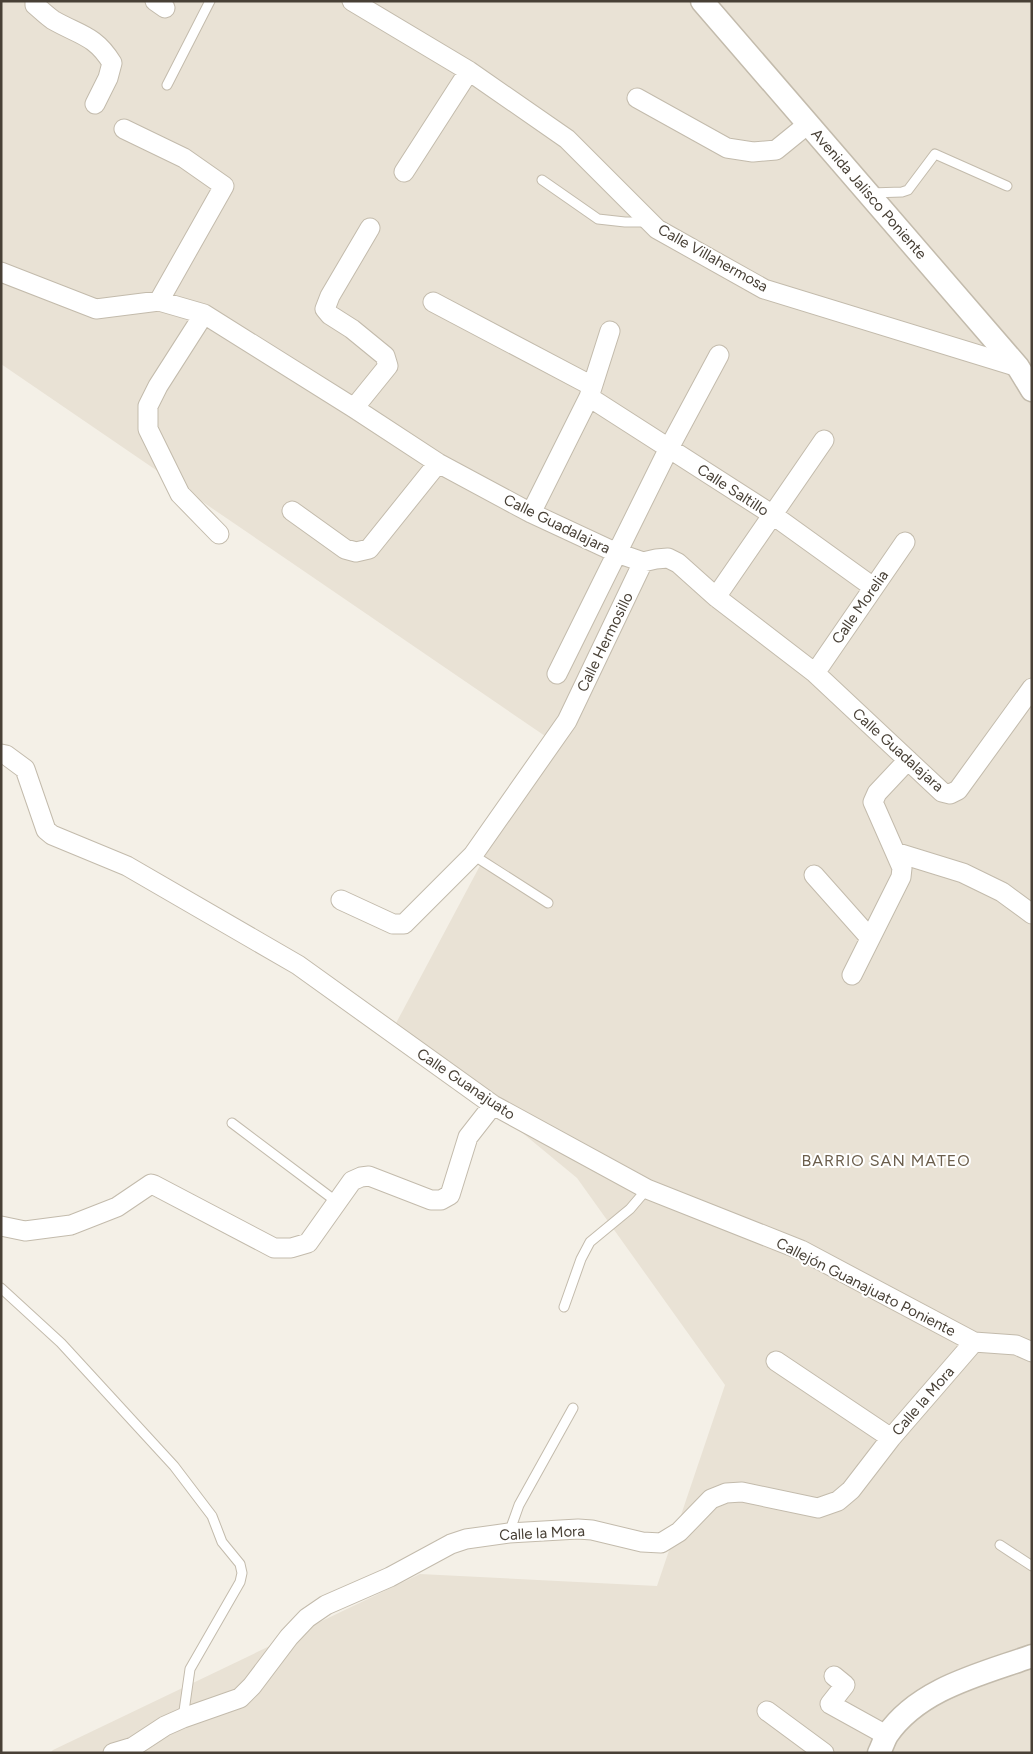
<svg xmlns="http://www.w3.org/2000/svg" width="1033" height="1754" font-family="Figtree,sans-serif">
  <rect width="100%" height="100%" fill="#f4f0e7"/>
  <path fill="#e9e2d5" d="M 1,1 L 1032,1 L 1032,1753 L 50,1753 L 53,1750 L 420,1574 L 657,1586 L 725,1385 L 577,1178 L 394,1027 L 548,738 L 1,364 Z"/>
  <g fill="none" stroke-linecap="round" stroke-linejoin="round">
    <defs>
      <path id="service" d="M 167,85 L 210,1
        M 542,180 L 598,219 L 625,222 L 647,222
        M 871,193 L 902,192 L 908,190 L 935,154 L 1007,186
        M 473,855 L 548,903
        M 232,1123 L 337,1202
        M 1,1288 L 61,1343 L 174,1466 L 212,1516 L 222,1542 L 240,1564 L 242,1573 L 240,1582 L 190,1669 L 183,1718
        M 564,1307 L 581,1259 L 590,1242 L 630,1209 L 647,1189
        M 509,1533 L 519,1505 L 573,1408
        M 1000,1545 L 1032,1566"/>
      <path id="minor" d="M 35,1 L 35,5 C 41,10 47,16 53,20 C 79,35 95,35 112,63 L 108,78 L 95,104
        M 155,1 L 165,8
        M 352,1 L 469,71 L 567,139 L 657,229 L 764,289 L 1018,367
        M 637,98 L 727,148 L 753,152 L 776,150 L 808,124
        M 124,129 L 184,158 L 224,186 L 159,301
        M 404,172 L 469,71
        M 1,272 L 96,309 L 159,301 L 204,314 L 354,408 L 438,463 L 531,513 L 617,553 L 643,562 L 656,559 L 668,558 L 678,563 L 716,597 L 815,673 L 942,792 L 950,794 L 958,790 L 1032,688
        M 433,302 L 592,386
        M 204,314 L 158,386 L 148,406 L 148,429 L 180,494 L 219,534
        M 589,397 L 773,515 L 873,587
        M 354,408 L 388,366 L 385,356 L 352,329 L 330,315 L 325,309 L 330,296 L 370,228
        M 292,511 L 345,549 L 356,552 L 369,549 L 438,463
        M 531,513 L 589,397 L 610,331
        M 716,597 L 824,440
        M 815,673 L 905,542
        M 557,674 L 669,448 L 719,355
        M 1,754 L 6,755 L 25,769 L 46,830 L 52,835 L 127,866 L 298,965 L 493,1105 L 647,1189 L 801,1250 L 974,1342 L 1016,1345 L 1032,1352
        M 908,760 L 877,793 L 873,802 L 895,852 L 963,873 L 1002,892 L 1032,914
        M 814,875 L 870,938
        M 341,900 L 393,924 L 404,924 L 473,855 L 567,721 L 643,562
        M 852,975 L 901,877 L 902,868 L 895,852
        M 1,1226 L 25,1231 L 71,1225 L 117,1207 L 151,1184 L 154,1185 L 274,1248 L 291,1248 L 308,1243 L 352,1181 L 361,1177 L 369,1176 L 431,1200 L 441,1200 L 450,1195 L 468,1137 L 493,1105
        M 776,1361 L 891,1438
        M 834,1676 L 845,1685 L 830,1704 L 886,1735
        M 767,1711 L 824,1753
        M 113,1753 L 133,1747 L 165,1726 L 183,1718 L 240,1698 L 252,1686 L 289,1637 L 307,1618 L 326,1605 L 390,1577 L 451,1544 L 466,1539 L 509,1533 L 578,1529 L 592,1530 L 642,1542 L 661,1543 L 679,1532 L 711,1499 L 726,1493 L 742,1492 L 818,1508 L 838,1501 L 851,1490 L 891,1438 L 974,1342"/>
      <path id="tertiary" d="M 702,1 L 1018,367 L 1032,390
        M 879,1753 C 882,1747 884,1740 887,1735 C 919,1688 982,1674 1032,1656"/>
    </defs>
    <use href="#service" stroke="#c3bbac" stroke-width="11"/>
    <use href="#minor" stroke="#c3bbac" stroke-width="21"/>
    <use href="#tertiary" stroke="#c3bbac" stroke-width="25"/>
    <use href="#service" stroke="#fff" stroke-width="9"/>
    <use href="#minor" stroke="#fff" stroke-width="19"/>
    <use href="#tertiary" stroke="#fff" stroke-width="22"/>
  </g>
  <g text-anchor="middle" dominant-baseline="central" stroke-width="4" stroke-linejoin="round" paint-order="stroke">
    <g font-size="15" fill="#484036" stroke="#fff">
      <text transform="translate(869 194) rotate(49)">Avenida Jalisco Poniente</text>
      <text transform="translate(713 258) rotate(29)">Calle Villahermosa</text>
      <text transform="translate(733 490) rotate(33)">Calle Saltillo</text>
      <text transform="translate(557 524) rotate(26)">Calle Guadalajara</text>
      <text transform="translate(860 607) rotate(-55)">Calle Morelia</text>
      <text transform="translate(605 642) rotate(-64)">Calle Hermosillo</text>
      <text transform="translate(898 750) rotate(42)">Calle Guadalajara</text>
      <text transform="translate(466 1084) rotate(34)">Calle Guanajuato</text>
      <text transform="translate(866 1287) rotate(27)">Callejón Guanajuato Poniente</text>
      <text transform="translate(923 1401) rotate(-49)">Calle la Mora</text>
      <text transform="translate(542 1533) rotate(-3)">Calle la Mora</text>
    </g>
    <g font-size="16" letter-spacing="1" fill="#6b5e4c" stroke="#fff">
      <text x="886" y="1160">BARRIO SAN MATEO</text>
    </g>
  </g>
  <rect width="1033" height="1754" fill="none" stroke="#484036" stroke-width="5"/>
</svg>
